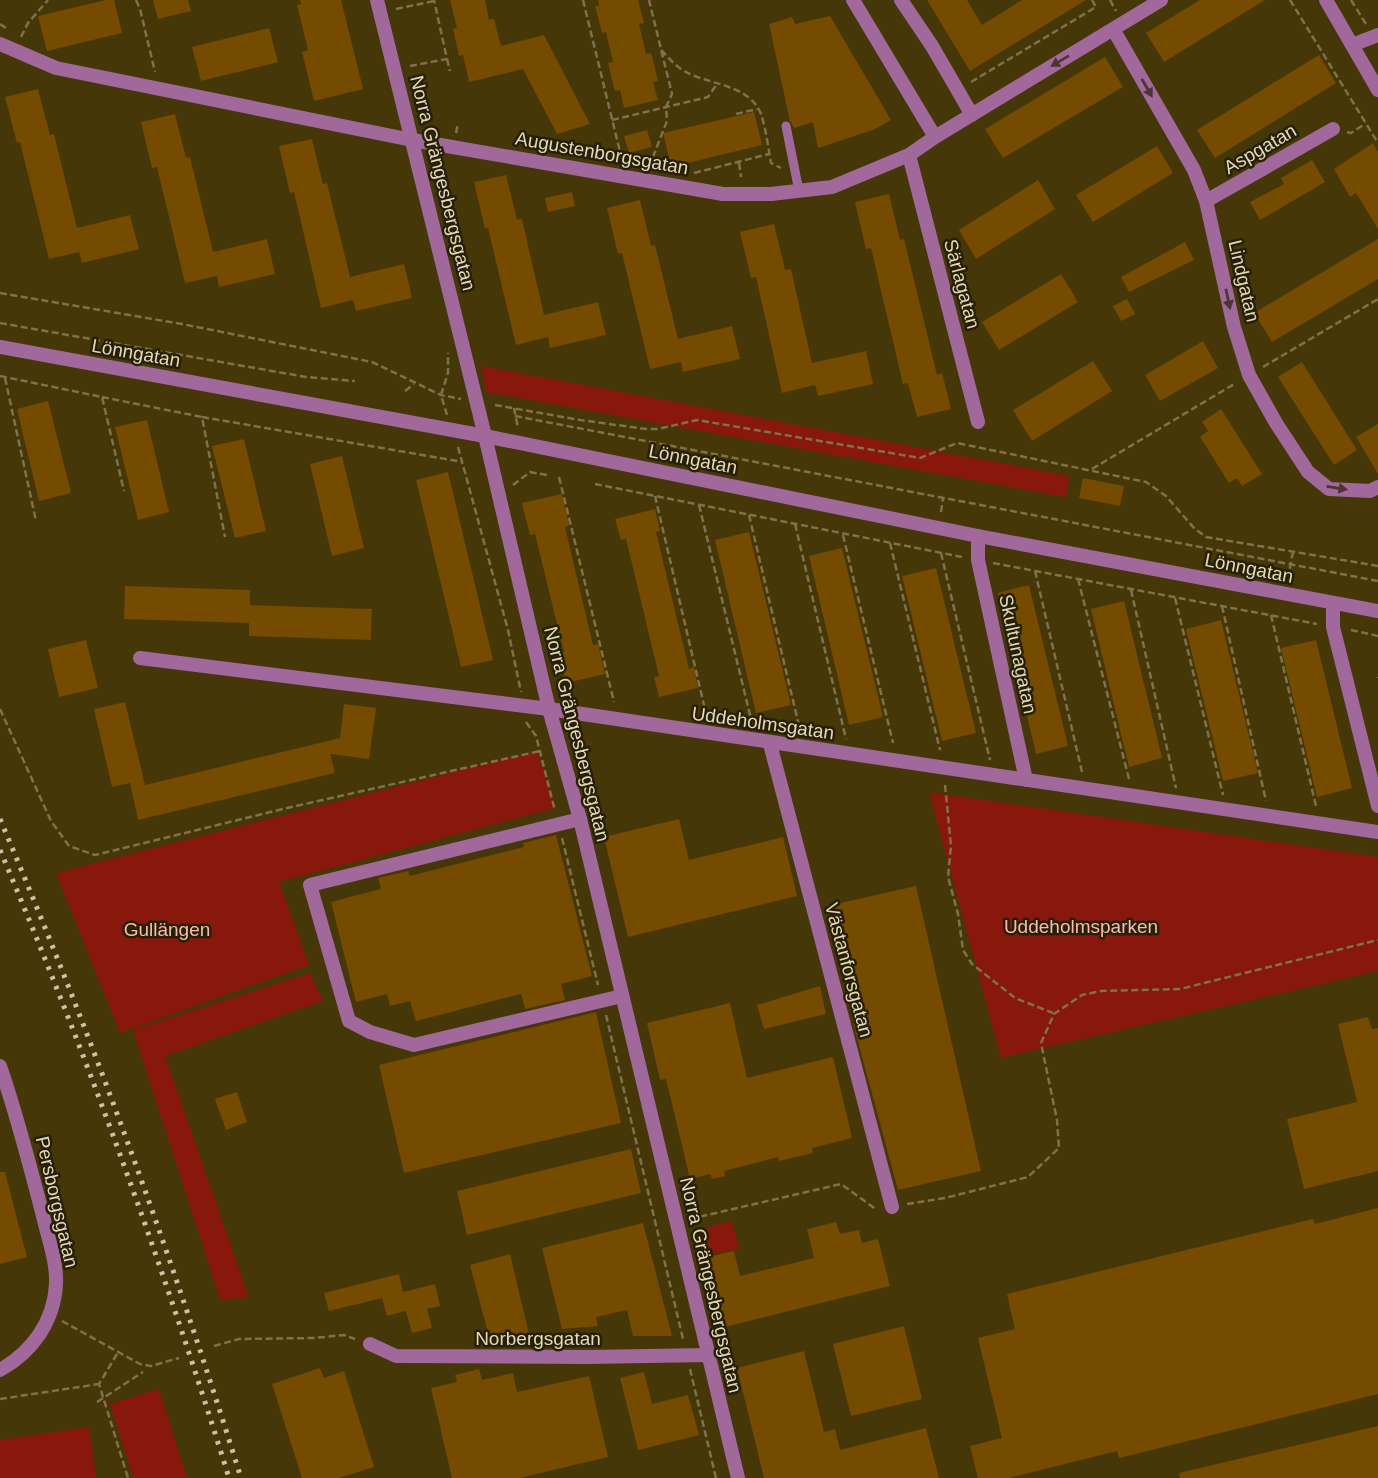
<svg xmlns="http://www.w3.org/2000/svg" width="1378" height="1478" font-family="Helvetica,sans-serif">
  <rect width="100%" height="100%" fill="#463708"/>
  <path fill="#88180b" d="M 481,366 L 1070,476 L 1065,497 L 486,392 Z
    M 537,751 L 556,808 L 279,882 L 309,965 L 120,1033 L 56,873 Z
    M 929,792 L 1378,857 L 1378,971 L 1001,1058 Z
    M 310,973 L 323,1001 L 165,1056 L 249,1298 L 220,1299 L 133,1030 Z
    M 732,1221 L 739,1249 L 708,1255 L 703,1228 Z
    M 159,1389 L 187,1478 L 133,1478 L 110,1404 Z
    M 89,1427 L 96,1478 L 0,1478 L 0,1440 Z"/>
  <path fill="#754a01" d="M 106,0 L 114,0 L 122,33 L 47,51 L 38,16 Z
    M 153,0 L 188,0 L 191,11 L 158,19 Z
    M 300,0 L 341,0 L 363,89 L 314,101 L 302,52 L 308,50 L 297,5 L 301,4 Z
    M 450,0 L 485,0 L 489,20 L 494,19 L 501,46 L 544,35 L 590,124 L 557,134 L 523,69 L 469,82 L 463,55 L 459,56 L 456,43 L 453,29 L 457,28 Z
    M 598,0 L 638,0 L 644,23 L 639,24 L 646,54 L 651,53 L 658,81 L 653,82 L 658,100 L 624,108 L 620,90 L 615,91 L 608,63 L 613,62 L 606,32 L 602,33 L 595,6 L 599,6 Z
    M 927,0 L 967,0 L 982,25 L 1022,0 L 1086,0 L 970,71 Z
    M 1200,0 L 1265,0 L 1164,62 L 1146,33 Z
    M 830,16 L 891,120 L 873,130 L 818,148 L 813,122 L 794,128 L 790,121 L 769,24 L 792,17 L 795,24 Z
    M 269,28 L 278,62 L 201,81 L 192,47 Z
    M 1319,55 L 1336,83 L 1215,158 L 1197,130 Z
    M 1105,57 L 1123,87 L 1003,158 L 985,129 Z
    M 38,89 L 50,135 L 54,134 L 77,228 L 130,215 L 139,249 L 82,263 L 79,252 L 49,259 L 20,142 L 17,143 L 5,97 Z
    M 754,112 L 762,145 L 671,167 L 663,133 Z
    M 175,114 L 186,158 L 190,157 L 213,252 L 267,239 L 275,274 L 219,287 L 217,276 L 185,283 L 157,167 L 152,168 L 141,122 Z
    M 647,130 L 652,147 L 629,153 L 624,136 Z
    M 312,139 L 323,184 L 327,183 L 350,277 L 404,264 L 412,298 L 356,311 L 353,300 L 321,308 L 294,192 L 290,193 L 279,146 Z
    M 1373,143 L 1378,152 L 1378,229 L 1356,193 L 1350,197 L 1334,169 Z
    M 1157,146 L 1173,173 L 1093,222 L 1076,195 Z
    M 1312,160 L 1325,182 L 1260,220 L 1250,202 L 1284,184 L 1281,178 Z
    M 506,175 L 517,220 L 522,219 L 544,315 L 598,302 L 606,335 L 550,348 L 548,337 L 516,345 L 488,228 L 485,229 L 474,182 Z
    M 1038,180 L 1055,209 L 976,259 L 959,230 Z
    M 572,192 L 575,206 L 548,212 L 545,198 Z
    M 889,194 L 900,240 L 904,239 L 937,375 L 942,373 L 951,409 L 917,417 L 908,383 L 903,384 L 871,248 L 866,249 L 855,202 Z
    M 640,200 L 651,246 L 655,245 L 678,339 L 732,326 L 740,359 L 683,372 L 681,362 L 650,369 L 622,253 L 618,254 L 607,208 Z
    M 774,224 L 785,270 L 791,269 L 812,363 L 866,351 L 873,384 L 818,396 L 815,385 L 782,393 L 756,277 L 751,278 L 740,232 Z
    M 1378,239 L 1378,279 L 1272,342 L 1254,313 Z
    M 1185,242 L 1194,260 L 1129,292 L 1121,277 Z
    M 1061,274 L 1078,302 L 999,350 L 982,322 Z
    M 1127,299 L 1135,314 L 1121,321 L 1113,306 Z
    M 1203,341 L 1218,368 L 1160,401 L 1145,375 Z
    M 1093,361 L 1112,391 L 1032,441 L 1013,410 Z
    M 1302,362 L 1357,450 L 1334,465 L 1278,377 Z
    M 48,401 L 71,493 L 39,501 L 17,409 Z
    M 1221,409 L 1262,474 L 1242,486 L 1237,478 L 1229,483 L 1200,437 L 1208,431 L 1202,422 Z
    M 147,420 L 169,512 L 138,520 L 115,427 Z
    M 1378,424 L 1378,474 L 1356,437 Z
    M 244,439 L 266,531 L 235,538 L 212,446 Z
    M 342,456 L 364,548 L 332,556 L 310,464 Z
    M 448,472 L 493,660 L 461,667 L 416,480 Z
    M 1083,478 L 1124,486 L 1120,506 L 1079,498 Z
    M 562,494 L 569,525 L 565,527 L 593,645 L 598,644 L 605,674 L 566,683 L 559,653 L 564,652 L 535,534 L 530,535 L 522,503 Z
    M 655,509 L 660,531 L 656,532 L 689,669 L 694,667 L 698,688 L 659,697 L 654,677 L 659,676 L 626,539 L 621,540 L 615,519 Z
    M 749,532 L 791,705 L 756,713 L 715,540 Z
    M 842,548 L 883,717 L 849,725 L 809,556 Z
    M 936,568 L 976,733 L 942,741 L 902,576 Z
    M 1029,585 L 1068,746 L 1036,754 L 998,593 Z
    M 125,586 L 250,590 L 250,605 L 372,609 L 371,640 L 249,636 L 249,623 L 124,619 Z
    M 1124,601 L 1162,758 L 1129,767 L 1091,609 Z
    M 1221,620 L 1258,773 L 1223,781 L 1186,629 Z
    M 86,640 L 98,688 L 59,697 L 48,649 Z
    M 1316,640 L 1352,788 L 1317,797 L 1281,648 Z
    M 125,702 L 145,785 L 340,738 L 344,704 L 376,708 L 369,759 L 330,754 L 335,773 L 138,820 L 130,783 L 112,787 L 94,709 Z
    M 679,819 L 689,860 L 783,837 L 797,896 L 628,937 L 604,837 Z
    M 556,835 L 592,976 L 561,984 L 565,1000 L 525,1009 L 521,994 L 416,1021 L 410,1001 L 390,1006 L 387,994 L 356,1002 L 331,902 L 381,889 L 378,878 L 408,871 L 410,876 L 524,847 L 523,843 Z
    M 916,886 L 981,1171 L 898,1190 L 856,1034 L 827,906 Z
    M 820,986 L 826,1014 L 764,1029 L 757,1005 Z
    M 730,1003 L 747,1078 L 833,1057 L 852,1138 L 812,1148 L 813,1153 L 779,1161 L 778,1157 L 724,1171 L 725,1176 L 712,1179 L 710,1174 L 690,1179 L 666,1079 L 660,1080 L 647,1023 Z
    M 596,1012 L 621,1123 L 404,1173 L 379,1065 Z
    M 1368,1017 L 1372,1029 L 1378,1028 L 1378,1171 L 1304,1189 L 1287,1119 L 1357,1102 L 1338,1024 Z
    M 237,1092 L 247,1122 L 226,1130 L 215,1099 Z
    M 631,1149 L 641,1193 L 467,1235 L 457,1191 Z
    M 0,1172 L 5,1172 L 27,1257 L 0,1264 Z
    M 1378,1208 L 1378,1394 L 1119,1458 L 1117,1451 L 1009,1478 L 978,1478 L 970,1446 L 1002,1438 L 978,1338 L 1015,1329 L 1007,1294 L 1313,1219 L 1315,1224 Z
    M 836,1222 L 840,1234 L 859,1230 L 862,1243 L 878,1239 L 890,1286 L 725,1327 L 708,1257 L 734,1251 L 740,1276 L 814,1258 L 807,1229 Z
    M 643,1223 L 672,1336 L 633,1336 L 627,1310 L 596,1317 L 598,1326 L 562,1329 L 542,1248 Z
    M 510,1254 L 529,1334 L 488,1333 L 470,1265 Z
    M 399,1274 L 403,1292 L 435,1284 L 440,1306 L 427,1309 L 432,1328 L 412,1333 L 406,1311 L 387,1316 L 382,1298 L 329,1311 L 324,1293 Z
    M 904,1326 L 922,1399 L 851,1416 L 833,1344 Z
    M 804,1351 L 824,1432 L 835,1429 L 840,1450 L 926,1428 L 939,1478 L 764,1478 L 737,1368 Z
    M 320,1368 L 324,1378 L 344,1371 L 374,1467 L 339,1478 L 302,1478 L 272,1384 Z
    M 479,1369 L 482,1380 L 513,1373 L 517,1392 L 589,1376 L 608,1457 L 520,1478 L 452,1478 L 431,1388 L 457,1382 L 455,1375 Z
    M 644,1372 L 652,1404 L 688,1395 L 699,1435 L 638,1450 L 620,1378 Z
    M 1378,1426 L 1378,1478 L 1180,1478 L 1179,1473 Z"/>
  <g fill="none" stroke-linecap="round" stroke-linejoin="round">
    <path stroke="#7f724a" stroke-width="2.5" stroke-dasharray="7 3.5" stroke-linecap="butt" d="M 136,0 L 140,9 L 155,72
      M 583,0 L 622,160
      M 1110,0 L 1116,11
      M 1290,0 L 1378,143
      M 1351,0 L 1366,24
      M 396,9 L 434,1
      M 0,24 L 6,28
      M 21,37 L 28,23 L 48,0
      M 661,50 C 669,58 676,67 686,72 C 710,85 749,84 761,114 C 766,129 768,147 771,163 L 781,168
      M 447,59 L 450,71
      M 410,66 L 447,59 L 434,0
      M 971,82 L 1096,7 L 1092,0
      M 736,114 L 757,109
      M 612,120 L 708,97 L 717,84
      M 1347,132 L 1351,133 L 1365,124
      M 456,133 L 458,123
      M 739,163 L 741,177
      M 649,167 L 667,121 L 666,107 L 672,94 L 649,0
      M 694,173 L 769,154
      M 0,293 L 182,324 L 372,362 L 441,395 L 461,399
      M 0,323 L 306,377 L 355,381
      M 1263,367 L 1378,299
      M 0,376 L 102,397 L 124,491
      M 5,378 L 36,521
      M 405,391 L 414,384
      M 102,397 L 202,417 L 225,537
      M 495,405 L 580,420 L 646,429 L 658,429 L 697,420 L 920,458 L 957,443 L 1146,482 L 1166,496 L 1194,528 L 1206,537 L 1378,566
      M 514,408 L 518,428
      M 447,415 L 441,395 L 448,373 L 448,353
      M 515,416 L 1378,581
      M 202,417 L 463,462
      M 458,447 L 508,630 L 521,692
      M 1092,469 L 1236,383
      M 559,477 L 614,702
      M 595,484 L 962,557
      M 513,485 L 530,472 L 547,475
      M 655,496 L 707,718
      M 699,505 L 752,723
      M 941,512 L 943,498
      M 749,515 L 800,730
      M 795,524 L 846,739
      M 843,535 L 893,743
      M 890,543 L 940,750
      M 941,553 L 990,760
      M 993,563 L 1317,624
      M 1035,571 L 1082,772
      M 1078,579 L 1129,779
      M 1288,579 L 1293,551
      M 1131,590 L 1176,788
      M 1175,598 L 1223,795
      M 1222,606 L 1266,801
      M 1271,615 L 1316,806
      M 1351,630 L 1378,636
      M 1378,677 L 1378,678
      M 0,709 L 51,821 L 69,846 L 95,855 L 287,808 L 540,751
      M 526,722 L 536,736 L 555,811
      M 945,785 L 951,846 L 948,877 L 958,914 L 963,950 L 972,964 L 1015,998 L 1053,1013
      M 562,838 L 598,985
      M 606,1015 L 683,1339
      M 907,1204 L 945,1198 L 1028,1177 L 1059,1148 L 1057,1120 L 1041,1043 L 1054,1014 L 1082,995 L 1101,991 L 1180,989 L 1378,940
      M 690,1219 L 841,1184 L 877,1210
      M 62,1321 L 140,1364 L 151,1366 L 179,1358
      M 214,1346 L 239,1339 L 314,1338 L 344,1335 L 355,1339
      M 117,1354 L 99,1384 L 128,1478
      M 690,1369 L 716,1478
      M 0,1399 L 99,1384
      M 97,1402 L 143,1372"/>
    <path stroke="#a1699b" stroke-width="9" d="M 786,126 L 799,191"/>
    <path stroke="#a1699b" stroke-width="14" d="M 377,0 L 485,436
      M 853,0 L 935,137
      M 901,0 L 932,46 L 972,115
      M 1113,29 L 1194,170 L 1206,201 L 1234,327 L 1249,375 L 1276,423 L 1308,472 L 1329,489 L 1370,491 L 1378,487
      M 0,44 L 56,68 L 412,140 L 723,194 L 771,194 L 832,187 L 909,155 L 935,137 L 1161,0
      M 1352,45 L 1378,35
      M 909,155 L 978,422
      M 1206,201 L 1333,129
      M 978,536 L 978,560 L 1026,780
      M 1333,604 L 1333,627 L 1378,806
      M 140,658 L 549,709 L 1378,832
      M 770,744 L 892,1207
      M 580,819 L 310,885 L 349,1021 L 370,1032 L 414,1045 L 622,996
      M 0,1066 C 17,1115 30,1166 43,1216 C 48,1238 57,1261 56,1284 C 54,1322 32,1352 0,1370
      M 370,1344 L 396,1356 L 587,1357 L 708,1355"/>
    <path stroke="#a1699b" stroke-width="14" d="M 1326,0 L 1378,90
      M 0,347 L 485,436 L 978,536 L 1378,611
      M 485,436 L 549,709 L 580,819 L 738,1478"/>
    <path stroke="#cdc2a3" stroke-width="5" stroke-dasharray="3.5 7" stroke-linecap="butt" d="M 0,819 C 92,1036 171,1253 241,1478
      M 0,850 C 87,1055 163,1265 229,1478"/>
  </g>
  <defs><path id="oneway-solid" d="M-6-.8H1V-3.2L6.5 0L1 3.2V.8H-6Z" transform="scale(1.75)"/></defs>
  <g fill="#4c3533">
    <use href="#oneway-solid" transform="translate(1060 61) rotate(149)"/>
    <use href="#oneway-solid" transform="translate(1147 88) rotate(60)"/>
    <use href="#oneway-solid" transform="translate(1228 299) rotate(78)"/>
    <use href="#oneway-solid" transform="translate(1337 488) rotate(9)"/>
  </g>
  <g text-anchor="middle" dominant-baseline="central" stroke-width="5" stroke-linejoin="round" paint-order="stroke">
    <g font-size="19" fill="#e2d8bb" stroke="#281f07">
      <text transform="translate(1260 149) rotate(-30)">Aspgatan</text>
      <text transform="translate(602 153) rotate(10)">Augustenborgsgatan</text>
      <text transform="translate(443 183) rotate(76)">Norra Grängesbergsgatan</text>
      <text transform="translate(1244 281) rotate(77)">Lindgatan</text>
      <text transform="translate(962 284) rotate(75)">Särlagatan</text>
      <text transform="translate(136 353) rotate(10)">Lönngatan</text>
      <text transform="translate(693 459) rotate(11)">Lönngatan</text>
      <text transform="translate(1249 568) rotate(11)">Lönngatan</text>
      <text transform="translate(1018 654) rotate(78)">Skultunagatan</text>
      <text transform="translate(763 723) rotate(8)">Uddeholmsgatan</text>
      <text transform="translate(577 734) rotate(76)">Norra Grängesbergsgatan</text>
      <text transform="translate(849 970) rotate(75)">Västanforsgatan</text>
      <text transform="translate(57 1202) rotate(77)">Persborgsgatan</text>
      <text transform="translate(711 1285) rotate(77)">Norra Grängesbergsgatan</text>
      <text x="538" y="1338">Norbergsgatan</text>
    </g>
    <g font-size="19" fill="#fabaae" stroke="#281f07">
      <text x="1081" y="926">Uddeholmsparken</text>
      <text x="167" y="929">Gullängen</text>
    </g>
  </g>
</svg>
